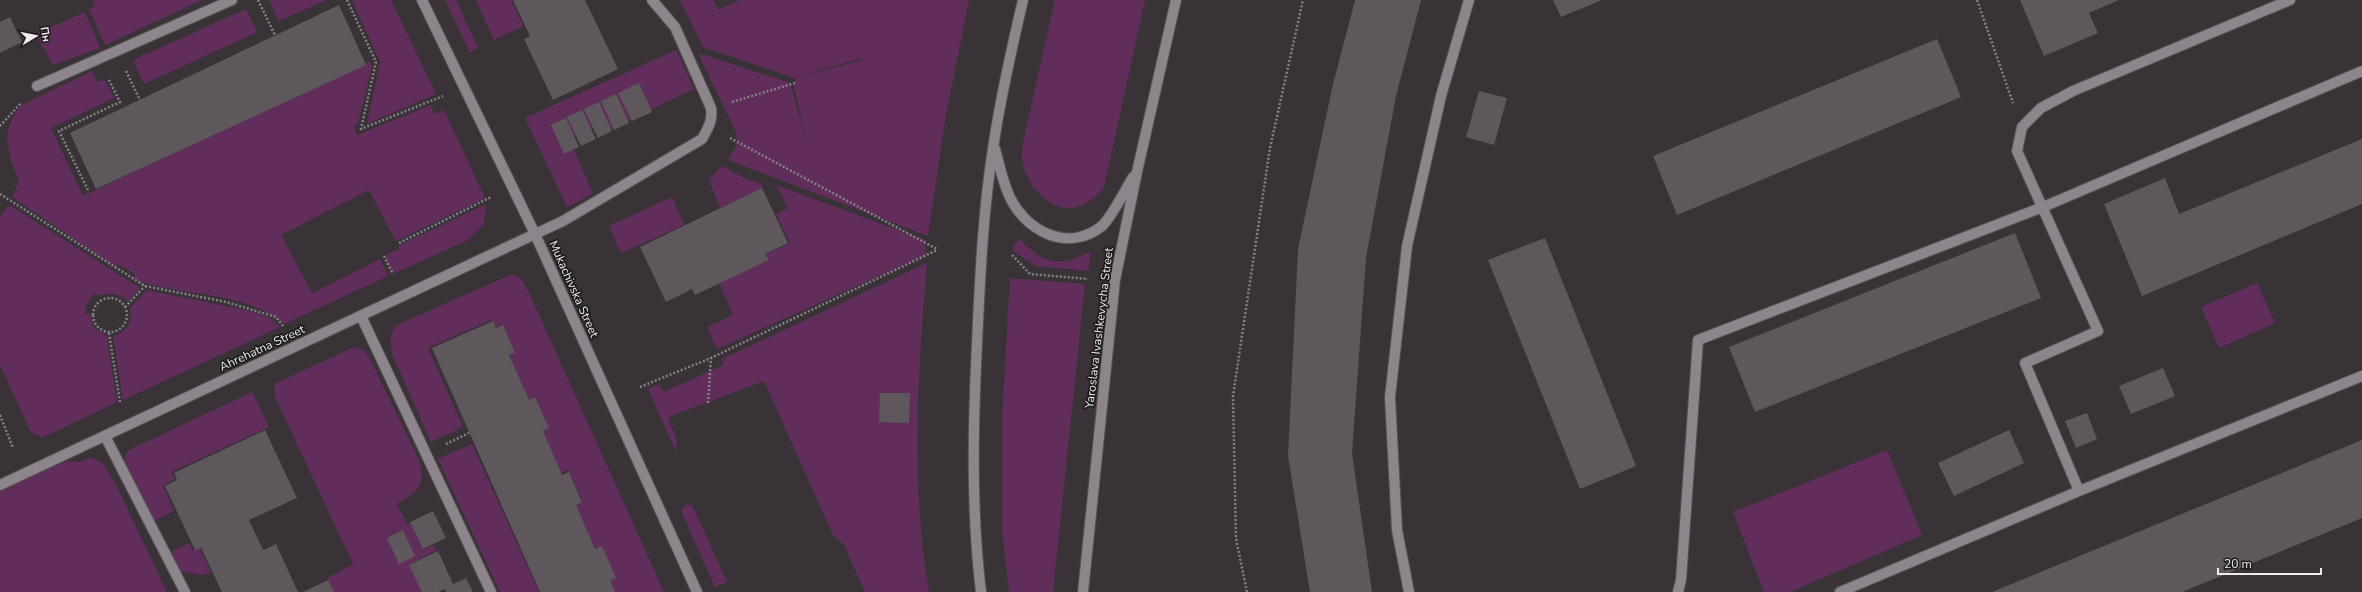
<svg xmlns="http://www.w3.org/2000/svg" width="2362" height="592" font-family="'Nunito Sans',sans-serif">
  <rect width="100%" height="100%" fill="#393338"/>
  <path fill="#612e5c" d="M 92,0 L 202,0 L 105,45 L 89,9 L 95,6 Z
    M 269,0 L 326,0 L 279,21 Z
    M 352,0 L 391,0 L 436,94 L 367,124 L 380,62 Z
    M 445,0 L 456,0 L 478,48 L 470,53 Z
    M 476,0 L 511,0 L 523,26 L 494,40 Z
    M 680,0 L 713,0 L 718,10 L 739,0 L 969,0 L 946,114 L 928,236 L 728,160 L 737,145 L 736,132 L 698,53 L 790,83 L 807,142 L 794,87 L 795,78 L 862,60 L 862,58 L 794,78 L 703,47 Z
    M 1055,0 L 1145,0 L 1104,187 C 1096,196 1088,204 1077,207 C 1051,215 1025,183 1022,160 C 1021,153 1023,145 1024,138 Z
    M 246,9 L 257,32 L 144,84 L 133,60 Z
    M 85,12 L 100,48 L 53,65 L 36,34 Z
    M 676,50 L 694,89 L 607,130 L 604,123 L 569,138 L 593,194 L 567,207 L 525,118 Z
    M 369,61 L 372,67 L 358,123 L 354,127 L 357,135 L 431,105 L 434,114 L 444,110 L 485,198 L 396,241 L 369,190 L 281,235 L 312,293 L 380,259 L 388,276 L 284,324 C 242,289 182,298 133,279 L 135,274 L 118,264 L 115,267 L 12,197 L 19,181 C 7,153 0,127 22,105 L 92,71 L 97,82 L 105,80 L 114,98 L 51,128 L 83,196 Z
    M 722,166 L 746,179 L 762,184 L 763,188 L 720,208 L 709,180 Z
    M 776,185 L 925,240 L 926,255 L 717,349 L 707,327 L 733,315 L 719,283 L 767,261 L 764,255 L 790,243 L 776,214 L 788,208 Z
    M 672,197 L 684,225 L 621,253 L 609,226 Z
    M 486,204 L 484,224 L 468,240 L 393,274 L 385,256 L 399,249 L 398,246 Z
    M 9,205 L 140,288 L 128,301 C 119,294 110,291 98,296 L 95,293 L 87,303 L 85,314 L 90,314 L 94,328 L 107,336 L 117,402 L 42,438 L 31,432 L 28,426 L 0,365 L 0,216 Z
    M 1021,240 C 1044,265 1060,268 1091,251 L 1088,271 L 1035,266 L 1013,251 L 1015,242 Z
    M 927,263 C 918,373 910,482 929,592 L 865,592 L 844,545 L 833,535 L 764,381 L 668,417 L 677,441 L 676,452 L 648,389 L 659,384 L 664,392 L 723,365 L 722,359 Z
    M 510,275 C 523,276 525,286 530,295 L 664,592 L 614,592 L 575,506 L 583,501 L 568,470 L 561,473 L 542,432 L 548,428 L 534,397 L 528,400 L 508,357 L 515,353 L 502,324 L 496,327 L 491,320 L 428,348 L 463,427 L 431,442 L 393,356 C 389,344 389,334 397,325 Z
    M 1010,278 L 1085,284 L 1053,592 L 1009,592 L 1002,528 L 1002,417 Z
    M 2257,283 L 2275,323 L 2219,348 L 2201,307 Z
    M 147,290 L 255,312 L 269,318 L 280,327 L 123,400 L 113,336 C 127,332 133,322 130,308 Z
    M 354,347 L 364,351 L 369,357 L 420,462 C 425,488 417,491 397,504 L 407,524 L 411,523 L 423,550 L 434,545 L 436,550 L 409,565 L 423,592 L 334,592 L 327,578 L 353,564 L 276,399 L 274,389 L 276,383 Z
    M 252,392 L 269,427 L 171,472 L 175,479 L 163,486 L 174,511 L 154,521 L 124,461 L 127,451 Z
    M 472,444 L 539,592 L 500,592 L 438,459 Z
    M 1887,450 L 1922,535 L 1790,592 L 1764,592 L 1733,512 Z
    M 90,457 L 103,464 L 116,485 L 167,592 L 0,592 L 0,488 L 62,461 L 80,462 Z
    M 686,505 L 691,505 L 695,511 L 727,582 L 715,587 L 682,513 L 682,509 Z
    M 189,543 L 193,550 L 199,548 L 211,572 L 204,575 L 177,571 L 168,553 Z"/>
  <path fill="#5e585d" d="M 513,0 L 585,0 L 618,69 L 553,100 L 524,39 L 530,36 Z
    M 1355,0 L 1421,0 L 1396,96 L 1366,258 L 1352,453 L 1372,592 L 1310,592 L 1288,456 L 1298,249 L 1333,84 Z
    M 1553,0 L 1602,0 L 1561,17 Z
    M 2020,0 L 2119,0 L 2089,13 L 2098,33 L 2044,56 Z
    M 339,5 L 366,65 L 96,189 L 70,133 Z
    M 10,17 L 22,42 L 0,53 L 0,22 Z
    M 1937,39 L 1961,97 L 1677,215 L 1653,156 Z
    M 639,83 L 652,112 L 632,121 L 618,93 Z
    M 1479,91 L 1507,98 L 1494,145 L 1466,137 Z
    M 616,94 L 629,123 L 614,130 L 601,101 Z
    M 599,102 L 612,131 L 598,138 L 584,109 Z
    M 582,110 L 596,139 L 581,146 L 567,117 Z
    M 566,118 L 579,147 L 564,154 L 551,125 Z
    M 2362,139 L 2362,204 L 2142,296 L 2104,204 L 2165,178 L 2179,214 Z
    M 762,188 L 788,243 L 765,254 L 769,260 L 695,295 L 692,289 L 666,302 L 640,247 Z
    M 2015,233 L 2041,298 L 1755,412 L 1729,347 Z
    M 1545,238 L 1636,466 L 1580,489 L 1488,260 Z
    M 493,321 L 496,328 L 503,325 L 515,353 L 509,355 L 529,400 L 535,397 L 549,428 L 543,431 L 562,475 L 569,472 L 582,502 L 576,505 L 595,549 L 602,546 L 616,578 L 610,580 L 615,592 L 540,592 L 432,348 Z
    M 2163,368 L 2175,396 L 2131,414 L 2119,386 Z
    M 880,393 L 910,393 L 909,423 L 879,422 Z
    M 2087,413 L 2097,439 L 2076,448 L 2065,421 Z
    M 265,430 L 297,498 L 249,520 L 263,550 L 276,544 L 298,592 L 222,592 L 201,548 L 195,550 L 165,486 L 177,480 L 174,473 Z
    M 2009,430 L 2024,463 L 1954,496 L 1938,463 Z
    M 2362,440 L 2362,518 L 2182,592 L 1992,592 Z
    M 433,511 L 446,538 L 423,549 L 410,522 Z
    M 403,530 L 415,556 L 399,564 L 387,538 Z
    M 438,551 L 453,584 L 466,578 L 473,592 L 446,592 L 445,589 L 438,592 L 422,592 L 409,565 Z
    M 328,580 L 334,592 L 303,592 Z"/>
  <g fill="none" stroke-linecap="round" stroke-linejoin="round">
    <defs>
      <path id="lane" d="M 37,86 L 232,0
        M 535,234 L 563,221 L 702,139 C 708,128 713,121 711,108 L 675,27 L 652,0
        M 361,316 L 491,592
        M 105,436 L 185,592
        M 2079,491 L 2025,363 L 2098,331 L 2017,151 L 2022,127 L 2041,108 L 2073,91 L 2290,0
        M 1409,592 L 1397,530 L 1390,397 L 1407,246 L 1441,96 L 1469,0
        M 1678,592 L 1681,580 L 1698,340 L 2043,207 L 2362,71
        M 1840,592 L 2079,491 L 2362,376"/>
      <path id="street" d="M 422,0 L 535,234 L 697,592
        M 0,485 L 535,234"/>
      <path id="secondary" d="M 995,149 C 999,163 1002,179 1008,193 C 1023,230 1067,254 1102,226 C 1111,218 1126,189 1133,177
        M 981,592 C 971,510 973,426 977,344 C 980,277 983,209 994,142 C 1001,94 1012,47 1023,0
        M 1083,592 L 1115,280 L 1137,172 L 1176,0"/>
    </defs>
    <use href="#lane" stroke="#565155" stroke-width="12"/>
    <use href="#street" stroke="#565155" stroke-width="12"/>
    <use href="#secondary" stroke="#565155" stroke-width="12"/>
    <path stroke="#868185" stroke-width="2.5" stroke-dasharray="2 2" stroke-linecap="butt" d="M 258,0 L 275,35
      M 347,0 L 376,62 L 361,129 L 443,96
      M 1977,0 L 2013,103
      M 126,71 L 140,100
      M 732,102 L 795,83
      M 0,126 L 21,103
      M 730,138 L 937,249
      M 88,190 L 59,131 L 120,102 L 109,80
      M 0,194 L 145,286 L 226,302 L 276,317 L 284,327
      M 399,243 L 491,197
      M 1012,255 L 1030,274 L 1088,279
      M 384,256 L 393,274
      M93 315a17 17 0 1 1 34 0a17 17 0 1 1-34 0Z
      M 125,307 L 145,286
      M 109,333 L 120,402
      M 640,387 L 711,358 L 937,250
      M 708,403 L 711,358
      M 0,415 L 13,448
      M 446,444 L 469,433
      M 1247,592 L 1236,539 L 1233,396 L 1270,148 L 1303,0"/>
    <use href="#lane" stroke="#8c858b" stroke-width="10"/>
    <use href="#street" stroke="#8c858b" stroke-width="10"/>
    <use href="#secondary" stroke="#8c858b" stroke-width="10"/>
  </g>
  <g text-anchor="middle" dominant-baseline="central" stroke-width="3.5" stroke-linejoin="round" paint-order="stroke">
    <g font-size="12" fill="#eeeaed" stroke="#1e1c1e">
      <text transform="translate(574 289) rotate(66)">Mukachivska Street</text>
      <text transform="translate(1099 328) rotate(-83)">Yaroslava Ivashkevycha Street</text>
      <text transform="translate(262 348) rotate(-25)">Ahrehatna Street</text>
    </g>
  </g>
  <g transform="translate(36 36) rotate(80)" stroke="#1e1c1e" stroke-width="3" paint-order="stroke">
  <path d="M0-3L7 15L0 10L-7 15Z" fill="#eeeaed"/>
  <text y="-6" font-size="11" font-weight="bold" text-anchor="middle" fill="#eeeaed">Пн</text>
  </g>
  <path d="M2218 568v6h103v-6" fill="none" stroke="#eeeaed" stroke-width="2"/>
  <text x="2224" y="568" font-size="12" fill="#eeeaed" stroke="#1e1c1e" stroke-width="3" paint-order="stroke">20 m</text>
</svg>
